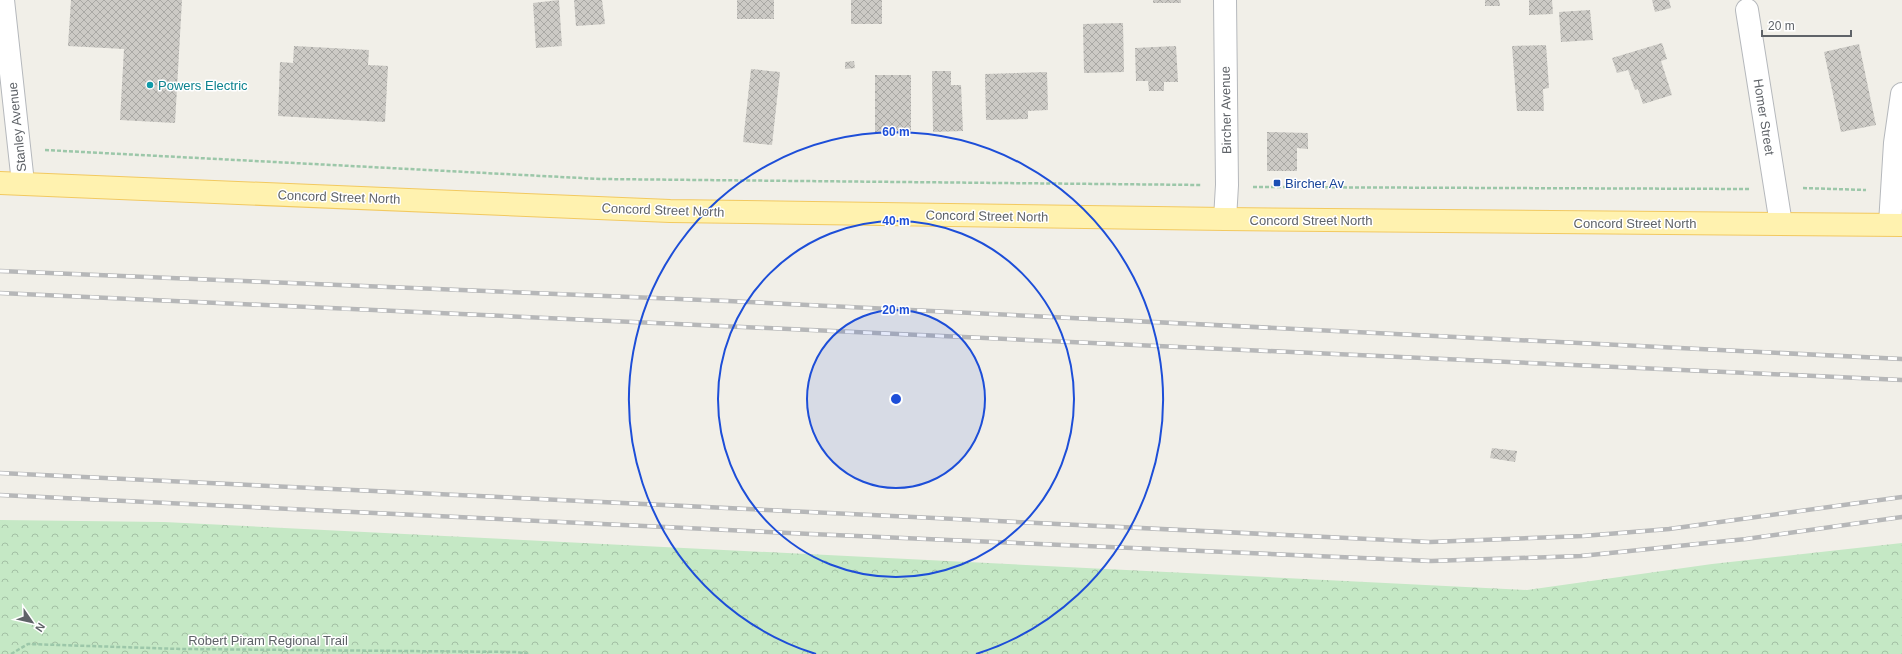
<svg xmlns="http://www.w3.org/2000/svg" width="1902" height="654" font-family="Arial,sans-serif">
  <defs>
    <pattern id="forest-crowns" width="20" height="18" patternUnits="userSpaceOnUse"><rect width="20" height="18" fill="#c5e8c5"/><path d="M2 6a3 3 0 1 1 6 0M12 15a3 3 0 1 1 6 0" fill="none" stroke="#a3c0a4"/></pattern>
    <pattern id="building-cross-hatch" width="8" height="8" patternUnits="userSpaceOnUse"><rect width="8" height="8" fill="#cccac5"/><path d="M0 0l8 8M0 8l8-8" fill="none" stroke="#a9a8a4"/></pattern>
  </defs>
  <rect width="100%" height="100%" fill="#f1efe8"/>
  <path fill="url(#forest-crowns)" d="M 0,520 L 164,522 L 1527,590 L 1712,564 L 1902,543 L 1902,654 L 0,654 Z"/>
  <path fill="url(#building-cross-hatch)" d="M 71,0 L 182,0 L 175,123 L 120,120 L 124,49 L 68,46 Z
    M 559,0 L 562,46 L 536,48 L 533,3 Z
    M 574,0 L 602,0 L 605,24 L 576,26 Z
    M 737,0 L 774,0 L 774,19 L 737,19 Z
    M 851,0 L 882,0 L 882,24 L 851,24 Z
    M 1153,0 L 1181,0 L 1181,3 L 1153,3 Z
    M 1485,0 L 1499,0 L 1500,6 L 1485,6 Z
    M 1529,0 L 1552,0 L 1553,14 L 1529,15 Z
    M 1652,0 L 1669,0 L 1671,8 L 1655,12 Z
    M 1590,10 L 1593,40 L 1561,42 L 1559,12 Z
    M 1123,23 L 1124,72 L 1084,73 L 1083,24 Z
    M 1662,43 L 1667,59 L 1661,61 L 1672,95 L 1643,104 L 1638,89 L 1635,90 L 1628,70 L 1617,73 L 1612,58 Z
    M 1859,44 L 1876,125 L 1841,132 L 1824,52 Z
    M 1546,45 L 1549,88 L 1543,89 L 1544,111 L 1517,111 L 1512,46 Z
    M 294,46 L 369,50 L 368,65 L 388,66 L 385,122 L 278,116 L 280,62 L 293,63 Z
    M 1176,46 L 1178,82 L 1164,82 L 1164,91 L 1149,91 L 1148,81 L 1136,81 L 1135,48 Z
    M 854,61 L 855,68 L 845,69 L 845,62 Z
    M 751,69 L 780,72 L 772,145 L 743,142 Z
    M 932,71 L 951,71 L 951,85 L 961,85 L 963,131 L 933,132 Z
    M 1047,72 L 1048,110 L 1028,111 L 1028,119 L 986,120 L 985,74 Z
    M 875,75 L 911,75 L 911,134 L 875,134 Z
    M 1267,132 L 1308,133 L 1308,149 L 1297,148 L 1297,171 L 1267,171 Z
    M 1492,448 L 1517,451 L 1515,462 L 1490,458 Z"/>
  <g fill="none" stroke-linecap="round" stroke-linejoin="round">
    <defs>
      <path id="minor" d="M 3,0 L 23,183
        M 1747,10 L 1781,224
        M 1225,219 L 1227,185 L 1225,0
        M 1890,224 L 1895,143 L 1902,94"/>
      <path id="major" d="M 0,183 L 670,211 L 1225,219 L 1902,225"/>
    </defs>
    <use href="#minor" stroke="#b5b8bc" stroke-width="24"/>
    <use href="#major" stroke="#f2c960" stroke-width="24"/>
    <path stroke="#9cc7a9" stroke-width="2.5" stroke-dasharray="4 2" stroke-linecap="butt" d="M 45,150 L 600,179 L 1202,185
      M 1253,187 L 1750,189
      M 1803,188 L 1866,190
      M 11,654 L 28,644 L 181,649 L 516,652 L 529,654"/>
    <use href="#minor" stroke="#fff" stroke-width="22"/>
    <use href="#major" stroke="#fff2af" stroke-width="22"/>
    <defs>
      <path id="rail" d="M 0,271 L 728,301 L 1902,359
        M 0,293 L 1902,380
        M 0,473 L 1430,542 L 1583,536 L 1669,529 L 1902,497
        M 0,495 L 811,534 L 1431,561 L 1581,556 L 1746,539 L 1902,517"/>
    </defs>
    <use href="#rail" stroke="#b6b7b8" stroke-width="4.5"/>
    <use href="#rail" stroke="#fff" stroke-width="3" stroke-dasharray="9" stroke-linecap="butt"/>
  </g>
  <circle cx="896" cy="399" r="89" fill="#1d4ed8" fill-opacity=".12"/>
  <g fill="none" stroke="#1d4ed8" stroke-width="2">
    <circle cx="896" cy="399" r="89"/>
    <circle cx="896" cy="399" r="178"/>
    <path d="M816 654A267 267 0 1 1 976 654"/>
  </g>
  <circle fill="#0f9aa8" stroke="#fff" stroke-width="1.5" cx="150" cy="85" r="4"/>
  <rect fill="#1a4fb4" stroke="#fff" stroke-width="1.5" x="1273" y="179" width="8" height="8" rx="2"/>
  <g text-anchor="middle" dominant-baseline="central" stroke-width="3" stroke-linejoin="round" paint-order="stroke">
    <g font-size="13" fill="#0d838f" stroke="#fff" text-anchor="start">
      <text x="158" y="85">Powers Electric</text>
    </g>
    <g font-size="13" fill="#5f6368" stroke="#fff">
      <text transform="translate(1226 110) rotate(-91)">Bircher Avenue</text>
      <text transform="translate(1764 117) rotate(81)">Homer Street</text>
      <text transform="translate(17 127) rotate(-96)">Stanley Avenue</text>
      <text transform="translate(339 197) rotate(2)">Concord Street North</text>
      <text transform="translate(663 210) rotate(2)">Concord Street North</text>
      <text transform="translate(987 216) rotate(1)">Concord Street North</text>
      <text x="1311" y="220">Concord Street North</text>
      <text x="1635" y="223">Concord Street North</text>
      <text x="268" y="640">Robert Piram Regional Trail</text>
    </g>
    <g font-size="13" fill="#164399" stroke="#fff" text-anchor="start">
      <text x="1285" y="183">Bircher Av</text>
    </g>
  </g>
  <circle cx="896" cy="399" r="6" fill="#1d4ed8" stroke="#fff" stroke-width="2"/>
  <g font-size="12" text-anchor="middle" font-weight="bold" fill="#1d4ed8" stroke="#fff" stroke-width="3" stroke-linejoin="round" paint-order="stroke">
    <text x="896" y="136">60 m</text>
    <text x="896" y="225">40 m</text>
    <text x="896" y="314">20 m</text>
  </g>
  <g transform="translate(32 622) rotate(124)" stroke="#ffffff" stroke-width="3" paint-order="stroke">
  <path d="M0-3L7 15L0 10L-7 15Z" fill="#5f6368"/>
  <text y="-6" font-size="11" font-weight="bold" text-anchor="middle" fill="#5f6368">N</text>
  </g>
  <path d="M1762 30v6h89v-6" fill="none" stroke="#5f6368" stroke-width="2"/>
  <text x="1768" y="30" font-size="12" fill="#5f6368" stroke="#ffffff" stroke-width="3" paint-order="stroke">20 m</text>
</svg>
